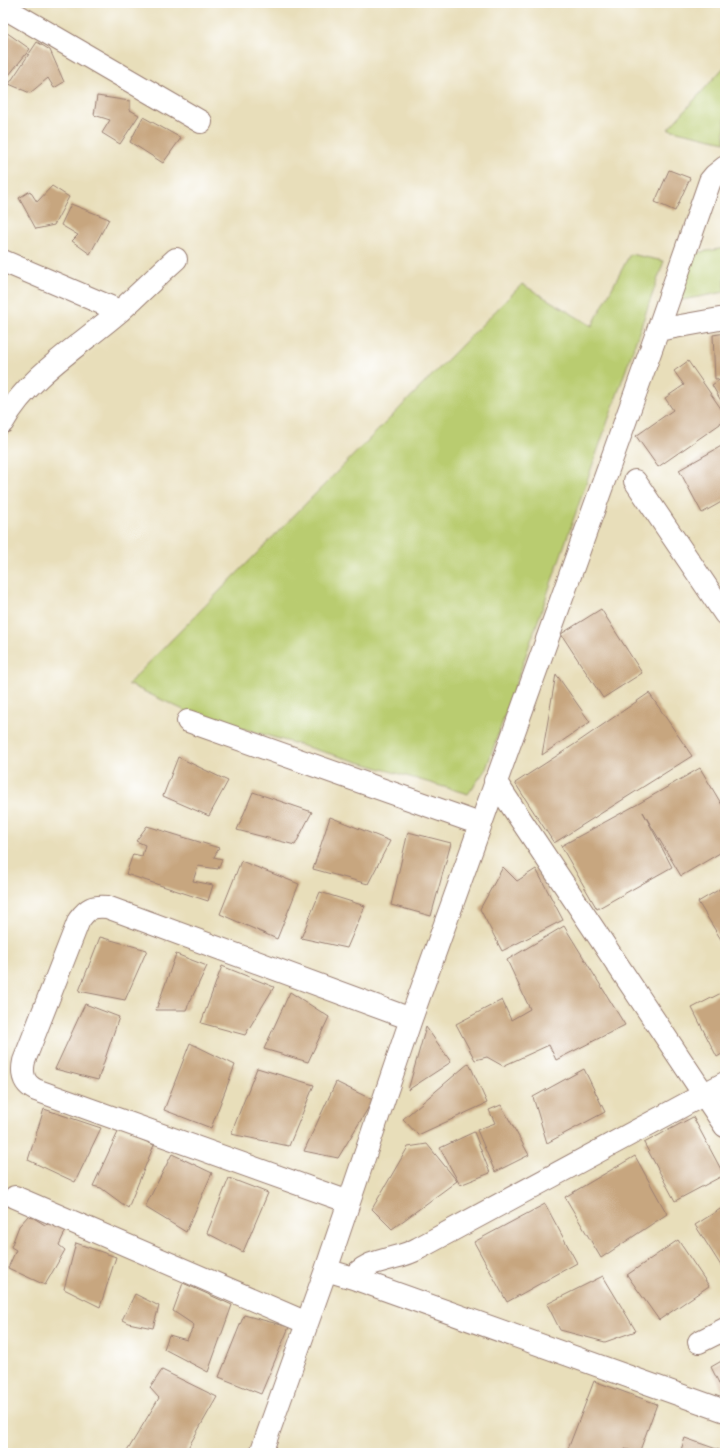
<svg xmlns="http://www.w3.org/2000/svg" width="728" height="1456" font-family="Mali,sans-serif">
  <rect width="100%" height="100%" fill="#fff"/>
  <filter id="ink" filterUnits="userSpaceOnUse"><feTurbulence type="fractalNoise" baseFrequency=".025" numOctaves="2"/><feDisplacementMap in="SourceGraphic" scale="8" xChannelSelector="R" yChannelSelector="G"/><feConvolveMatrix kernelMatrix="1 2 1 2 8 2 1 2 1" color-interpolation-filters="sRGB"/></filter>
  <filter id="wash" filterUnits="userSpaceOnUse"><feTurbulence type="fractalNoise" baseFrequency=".012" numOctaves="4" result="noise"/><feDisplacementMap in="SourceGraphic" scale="16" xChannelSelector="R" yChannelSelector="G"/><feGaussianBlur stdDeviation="0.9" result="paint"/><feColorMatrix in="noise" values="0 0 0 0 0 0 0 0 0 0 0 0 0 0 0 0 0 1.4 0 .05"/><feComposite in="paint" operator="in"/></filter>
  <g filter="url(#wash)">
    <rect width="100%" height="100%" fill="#e8deba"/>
    <path fill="#b9cc70" stroke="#82764e" d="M 725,66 L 725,142 L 668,129 Z
      M 725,248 L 725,292 L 677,301 L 695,253 Z
      M 630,254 L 664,261 L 486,769 L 468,794 L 190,713 L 128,684 L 522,284 L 592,326 Z"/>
    <g id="blocks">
      <path fill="#c7a67f" d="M 3,30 L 30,49 L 9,75 L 3,72 Z
        M 37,42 L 50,50 L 64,82 L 54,88 L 48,78 L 30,93 L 9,84 Z
        M 97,96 L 130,101 L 130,110 L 139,115 L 120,144 L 102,133 L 110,120 L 94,115 Z
        M 143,117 L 181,138 L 163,163 L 130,142 Z
        M 669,170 L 690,178 L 675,211 L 655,202 Z
        M 52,186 L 69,197 L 54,225 L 36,229 L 19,198 L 30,191 L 37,202 Z
        M 71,204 L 109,219 L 90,254 L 72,241 L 78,235 L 61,225 Z
        M 725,333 L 725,378 L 715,379 L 713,335 Z
        M 688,361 L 724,413 L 720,424 L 658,467 L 636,436 L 673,410 L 665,398 L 684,385 L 674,371 Z
        M 719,380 L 723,386 L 725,385 L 725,405 L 724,406 L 712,385 Z
        M 725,444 L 725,500 L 702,513 L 679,470 Z
        M 601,609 L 642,673 L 603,698 L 561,634 Z
        M 556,674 L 590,722 L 542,755 Z
        M 649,693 L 692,756 L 554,843 L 515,783 L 575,744 Z
        M 178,757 L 228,781 L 209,816 L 163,796 Z
        M 700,768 L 725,810 L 725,850 L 681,876 L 643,812 L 672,867 L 597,909 L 561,846 L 638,804 Z
        M 253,792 L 312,812 L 295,845 L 237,830 Z
        M 330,817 L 390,841 L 368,884 L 313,869 Z
        M 147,826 L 219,848 L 214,857 L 222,859 L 218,869 L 198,866 L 193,881 L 213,885 L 208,901 L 126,874 L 133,854 L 142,856 L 145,845 L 136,841 Z
        M 408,832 L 451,843 L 431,916 L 391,905 Z
        M 241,861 L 299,884 L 277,939 L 220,914 Z
        M 503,867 L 517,881 L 536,869 L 563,920 L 502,951 L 480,909 Z
        M 725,886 L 725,946 L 698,902 Z
        M 320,892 L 365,906 L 347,948 L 301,938 Z
        M 564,926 L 625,1025 L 556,1060 L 549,1045 L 503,1066 L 487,1057 L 475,1060 L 456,1024 L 502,1000 L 511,1020 L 530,1009 L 507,960 Z
        M 100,937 L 147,950 L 125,1000 L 79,991 Z
        M 176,954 L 207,966 L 186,1010 L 156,1010 Z
        M 222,966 L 274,987 L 245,1035 L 201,1023 Z
        M 725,991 L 725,1052 L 717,1057 L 692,1008 Z
        M 290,992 L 329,1017 L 308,1062 L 264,1049 Z
        M 85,1004 L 119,1017 L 98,1080 L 55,1069 Z
        M 426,1027 L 451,1062 L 408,1090 Z
        M 190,1043 L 235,1065 L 211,1128 L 164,1110 Z
        M 469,1063 L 487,1103 L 418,1135 L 403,1119 Z
        M 257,1068 L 314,1085 L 289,1146 L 231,1134 Z
        M 584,1069 L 605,1112 L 547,1143 L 533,1097 Z
        M 336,1082 L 373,1100 L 338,1158 L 304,1151 Z
        M 501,1105 L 529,1155 L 495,1172 L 477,1130 L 495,1123 L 489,1110 Z
        M 44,1109 L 101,1128 L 75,1182 L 28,1160 Z
        M 693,1117 L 724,1175 L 675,1201 L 644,1143 Z
        M 119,1130 L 154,1145 L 128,1208 L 101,1188 L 93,1186 Z
        M 474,1132 L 490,1173 L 460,1185 L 440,1148 Z
        M 427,1144 L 457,1181 L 392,1229 L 372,1209 L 408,1147 Z
        M 172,1154 L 212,1173 L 186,1232 L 145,1207 Z
        M 635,1156 L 667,1214 L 601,1258 L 565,1197 Z
        M 229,1178 L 268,1193 L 243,1252 L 207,1233 Z
        M 545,1204 L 577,1263 L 507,1302 L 474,1242 Z
        M 725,1206 L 725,1272 L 695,1225 Z
        M 29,1215 L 45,1225 L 54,1222 L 66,1230 L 59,1245 L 65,1250 L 45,1285 L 8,1268 L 16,1250 L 11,1247 L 19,1226 Z
        M 678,1240 L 709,1286 L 659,1320 L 627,1275 Z
        M 76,1243 L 116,1257 L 100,1307 L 64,1289 Z
        M 603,1276 L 636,1331 L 605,1342 L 560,1330 L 547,1304 Z
        M 183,1283 L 232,1305 L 208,1372 L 164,1349 L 169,1335 L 187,1340 L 194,1325 L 173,1311 Z
        M 135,1294 L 159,1306 L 153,1328 L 128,1323 L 122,1320 Z
        M 244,1315 L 289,1327 L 261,1394 L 219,1377 Z
        M 725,1359 L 725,1395 L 711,1367 Z
        M 162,1370 L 217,1397 L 185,1453 L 126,1453 L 159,1398 L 150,1388 Z
        M 594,1381 L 657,1404 L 639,1453 L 625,1449 L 624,1453 L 578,1453 L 568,1449 Z
        M 685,1438 L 725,1452 L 725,1453 L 680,1453 Z"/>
    </g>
  </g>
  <g filter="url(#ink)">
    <use href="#blocks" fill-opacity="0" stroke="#997e72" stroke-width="1"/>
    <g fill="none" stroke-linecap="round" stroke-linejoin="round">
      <defs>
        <path id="street" d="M 3,7 L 201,122
          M 3,261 L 120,311
          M 658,330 L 725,318
          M 3,422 C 28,376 81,345 120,311 C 139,294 157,276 176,259
          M 635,481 L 725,614
          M 188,721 L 480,824
          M 495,781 L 725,1126
          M 15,1197 L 307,1323
          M 349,1202 L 36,1090 C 24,1084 21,1075 24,1061 L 79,920 C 88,908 92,906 107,907 L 411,1019
          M 326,1270 L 353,1278 L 725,1411
          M 353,1278 C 364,1263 379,1262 395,1257 C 404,1255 412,1252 419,1248 L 725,1083
          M 699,1342 L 725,1329
          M 261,1453 L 326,1270 L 411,1019 L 658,330 L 710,181 L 715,175 L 725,167"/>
      </defs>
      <use href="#street" stroke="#997e72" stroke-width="24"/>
      <use href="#street" stroke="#fff" stroke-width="22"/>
    </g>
  </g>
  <rect width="728" height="1456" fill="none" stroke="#fff" stroke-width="16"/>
</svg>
